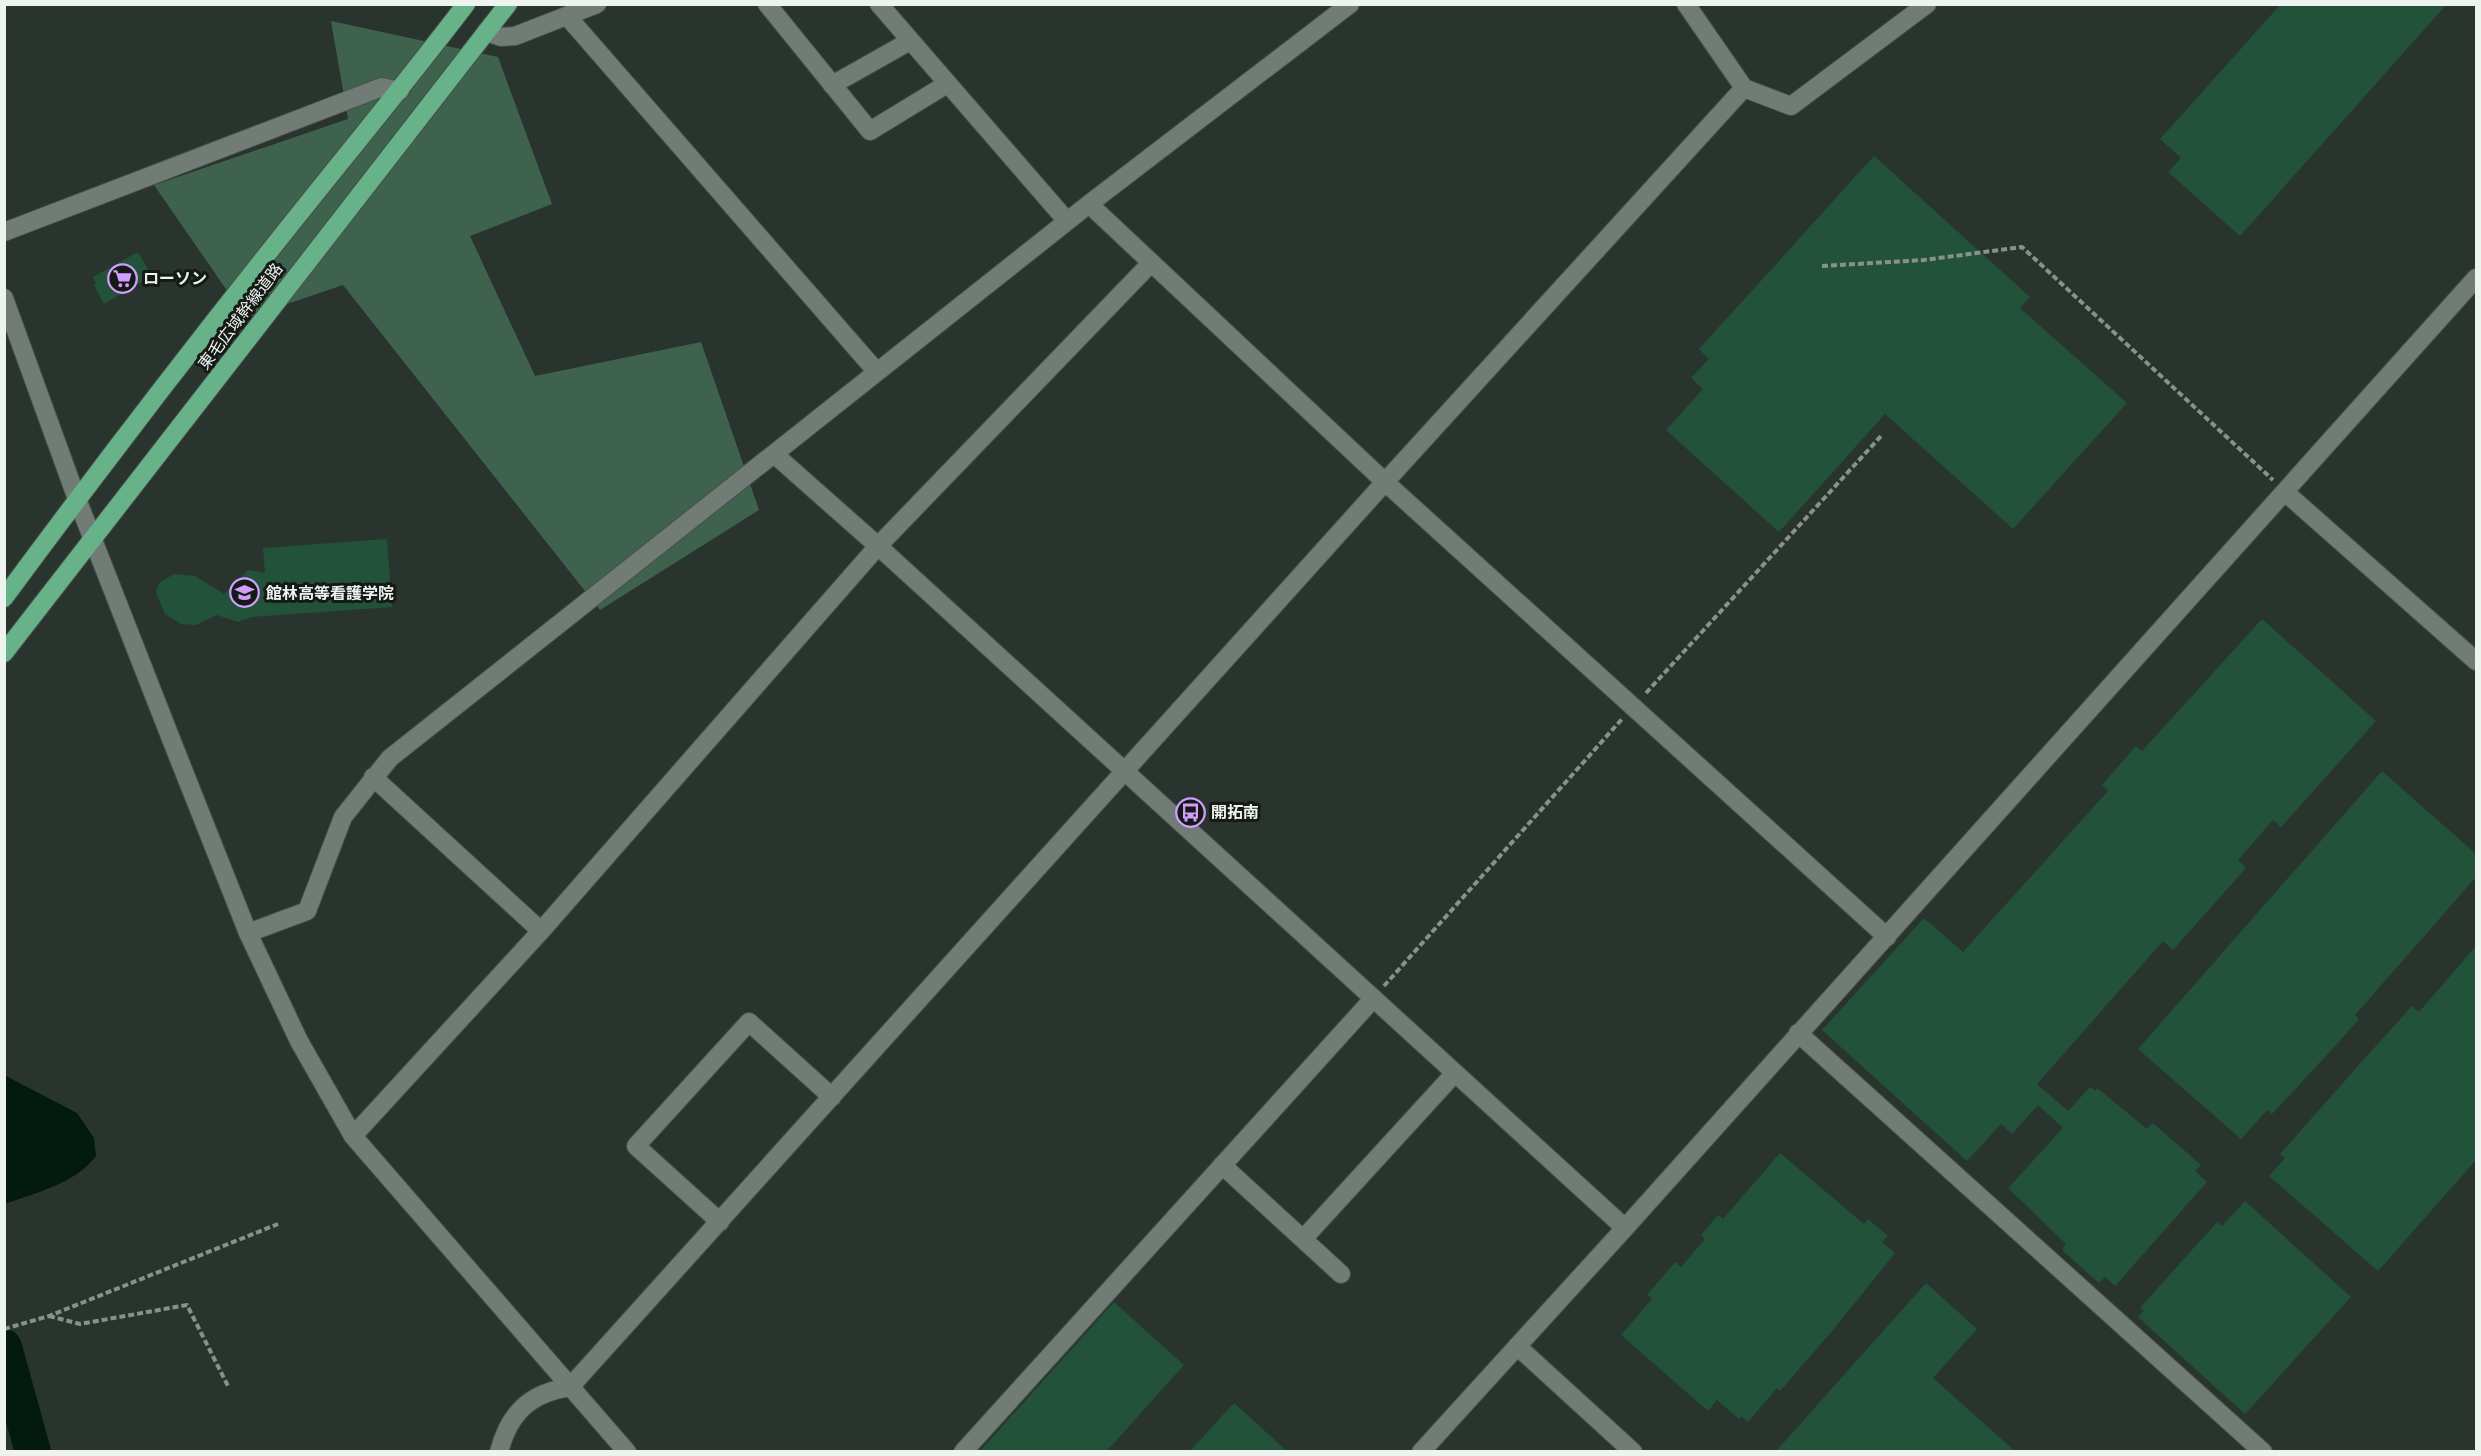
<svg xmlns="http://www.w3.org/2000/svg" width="2481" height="1456" font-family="'PT Serif','Noto Sans JP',serif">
  <rect width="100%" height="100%" fill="#29342e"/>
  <path fill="#3f624e" d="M 331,21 L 498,57 L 552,204 L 470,236 L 535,376 L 701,342 L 759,510 L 600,610 L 343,285 L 246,318 L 154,185 L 348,119 Z"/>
  <path fill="#031a0e" d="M 4,1075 L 77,1113 L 94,1138 L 96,1156 C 75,1184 37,1192 5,1204 Z"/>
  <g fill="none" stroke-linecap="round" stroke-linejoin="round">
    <path stroke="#031a0e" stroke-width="36" d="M 4,1347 L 33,1452"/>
  </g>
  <path fill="#23523a" d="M 2281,4 L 2447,4 L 2240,236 L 2168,172 L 2181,158 L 2160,139 Z
    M 1874,156 L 2030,297 L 2020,308 L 2127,403 L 2013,529 L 1885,414 L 1779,532 L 1666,430 L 1703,389 L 1691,378 L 1709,359 L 1699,349 Z
    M 138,252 L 152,276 L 104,304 L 94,285 L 96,283 L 93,277 Z
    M 387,539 L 392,607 L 251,617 L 238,622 L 217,615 L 196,625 L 181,624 L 165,614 L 156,592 L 159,583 L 174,574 L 195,576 L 224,594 L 248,570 L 265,573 L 263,548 Z
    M 2262,619 L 2376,721 L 2281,827 L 2273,820 L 2238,860 L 2246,868 L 2173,950 L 2163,941 L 2037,1084 L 2068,1111 L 2090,1087 L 2095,1091 L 2097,1088 L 2147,1129 L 2153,1123 L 2201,1165 L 2195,1171 L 2207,1182 L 2115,1286 L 2105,1277 L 2099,1283 L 2062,1250 L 2066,1244 L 2008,1188 L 2063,1128 L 2038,1105 L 2012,1134 L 2001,1124 L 1967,1161 L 1822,1030 L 1924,918 L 1963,952 L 2108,791 L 2102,785 L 2136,746 L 2142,751 Z
    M 2382,771 L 2476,854 L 2476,877 L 2355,1015 L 2359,1019 L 2337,1044 L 2272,1114 L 2267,1110 L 2241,1139 L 2138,1049 Z
    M 2476,946 L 2476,1160 L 2378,1271 L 2269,1176 L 2285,1158 L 2280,1154 L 2366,1057 L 2412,1006 L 2419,1012 Z
    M 1780,1153 L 1864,1224 L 1868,1219 L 1888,1236 L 1882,1242 L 1895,1253 L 1833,1330 L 1780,1391 L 1777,1388 L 1748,1422 L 1742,1417 L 1739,1419 L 1717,1400 L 1708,1411 L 1621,1335 L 1652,1299 L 1647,1295 L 1675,1262 L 1681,1267 L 1705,1239 L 1701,1235 L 1718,1215 L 1723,1219 Z
    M 2245,1201 L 2351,1297 L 2245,1414 L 2138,1317 L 2144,1311 L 2140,1308 L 2217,1222 L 2222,1226 Z
    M 1926,1283 L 1977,1329 L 1933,1378 L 2016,1452 L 1775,1452 Z
    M 1114,1302 L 1184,1365 L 1106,1452 L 979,1452 Z
    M 1234,1403 L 1288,1452 L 1189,1452 Z"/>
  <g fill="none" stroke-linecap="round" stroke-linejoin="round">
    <defs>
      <path id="minor" d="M 767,4 L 870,131 L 947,84
        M 879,4 L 1067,221
        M 1686,4 L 1744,88 L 1791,106 L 1927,4
        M 567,16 L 877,372
        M 486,32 L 501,37 L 515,36 L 597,4
        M 832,85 L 910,41
        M 1089,204 L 1385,482 L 1887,937
        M 4,232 L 382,87 L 400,91
        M 4,298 L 77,499 L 173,744 L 248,933 L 299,1041 L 353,1136 L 627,1452
        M 774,454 L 878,546 L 1625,1228
        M 2286,493 L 2476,661
        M 373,777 L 541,931
        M 248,933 L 307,911 L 343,817 L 390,758 L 1089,204 L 1350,4
        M 1798,1033 L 2263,1452
        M 353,1136 L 541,931 L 878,546 L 1151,263
        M 1222,1165 L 1341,1274
        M 720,1222 L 636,1146 L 749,1022 L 832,1097
        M 1303,1239 L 1454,1074
        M 1517,1346 L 1633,1452
        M 499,1452 C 509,1413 530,1393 570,1387 L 1385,482 L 1744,88
        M 963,1452 L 1372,1000
        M 1421,1452 L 1625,1228 L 2476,278"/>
      <path id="highway" d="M 4,598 C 94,476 186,356 280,238 C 342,160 405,84 466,4
        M 4,653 L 508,4"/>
    </defs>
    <use href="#minor" stroke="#474f4a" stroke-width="20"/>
    <use href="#highway" stroke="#474f4a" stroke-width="20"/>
    <path stroke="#88918c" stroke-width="4" stroke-dasharray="6 3" stroke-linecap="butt" d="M 1822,266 L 1924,260 L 2022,247 L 2273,480
      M 1646,693 L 1882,435
      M 1384,986 L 1622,719
      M 49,1316 L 80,1324 L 187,1305 L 229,1388
      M 4,1329 L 49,1316 L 278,1224"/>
    <use href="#minor" stroke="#707c75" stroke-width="18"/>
    <use href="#highway" stroke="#68b28a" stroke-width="18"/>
  </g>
  <defs>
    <symbol id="supermarket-ring" viewBox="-11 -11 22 22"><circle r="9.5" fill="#151a17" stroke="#d29dfd" stroke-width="1.5"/><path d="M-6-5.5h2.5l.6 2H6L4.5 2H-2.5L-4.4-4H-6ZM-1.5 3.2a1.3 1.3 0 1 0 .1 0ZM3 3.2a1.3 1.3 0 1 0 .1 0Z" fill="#d29dfd"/></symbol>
    <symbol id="school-ring" viewBox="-11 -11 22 22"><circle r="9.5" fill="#151a17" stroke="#d29dfd" stroke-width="1.5"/><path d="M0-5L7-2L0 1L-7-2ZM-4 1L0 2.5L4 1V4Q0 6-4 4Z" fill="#d29dfd"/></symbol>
    <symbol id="bus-ring" viewBox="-11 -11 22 22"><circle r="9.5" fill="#151a17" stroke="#d29dfd" stroke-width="1.5"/><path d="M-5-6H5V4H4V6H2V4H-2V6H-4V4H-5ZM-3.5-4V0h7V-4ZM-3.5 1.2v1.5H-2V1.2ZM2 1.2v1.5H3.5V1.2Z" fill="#d29dfd"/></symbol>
  </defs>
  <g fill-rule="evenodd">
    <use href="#supermarket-ring" x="106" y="262" width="33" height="33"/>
    <use href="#school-ring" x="228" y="576" width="33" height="33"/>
    <use href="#bus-ring" x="1174" y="796" width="33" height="33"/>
  </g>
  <g text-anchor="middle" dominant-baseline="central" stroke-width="6" stroke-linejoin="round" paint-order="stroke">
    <g font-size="16" font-weight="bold" fill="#edf3ef" stroke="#151a17" text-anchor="start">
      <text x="143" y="278">ローソン</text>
      <text x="266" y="593">館林高等看護学院</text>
      <text x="1211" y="812">開拓南</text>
    </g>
    <g font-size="16" fill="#edf3ef" stroke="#151a17">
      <text transform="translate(240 316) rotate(-53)">東毛広域幹線道路</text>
    </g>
  </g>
  <rect width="2481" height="1456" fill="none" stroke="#edf3ef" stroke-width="12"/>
</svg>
